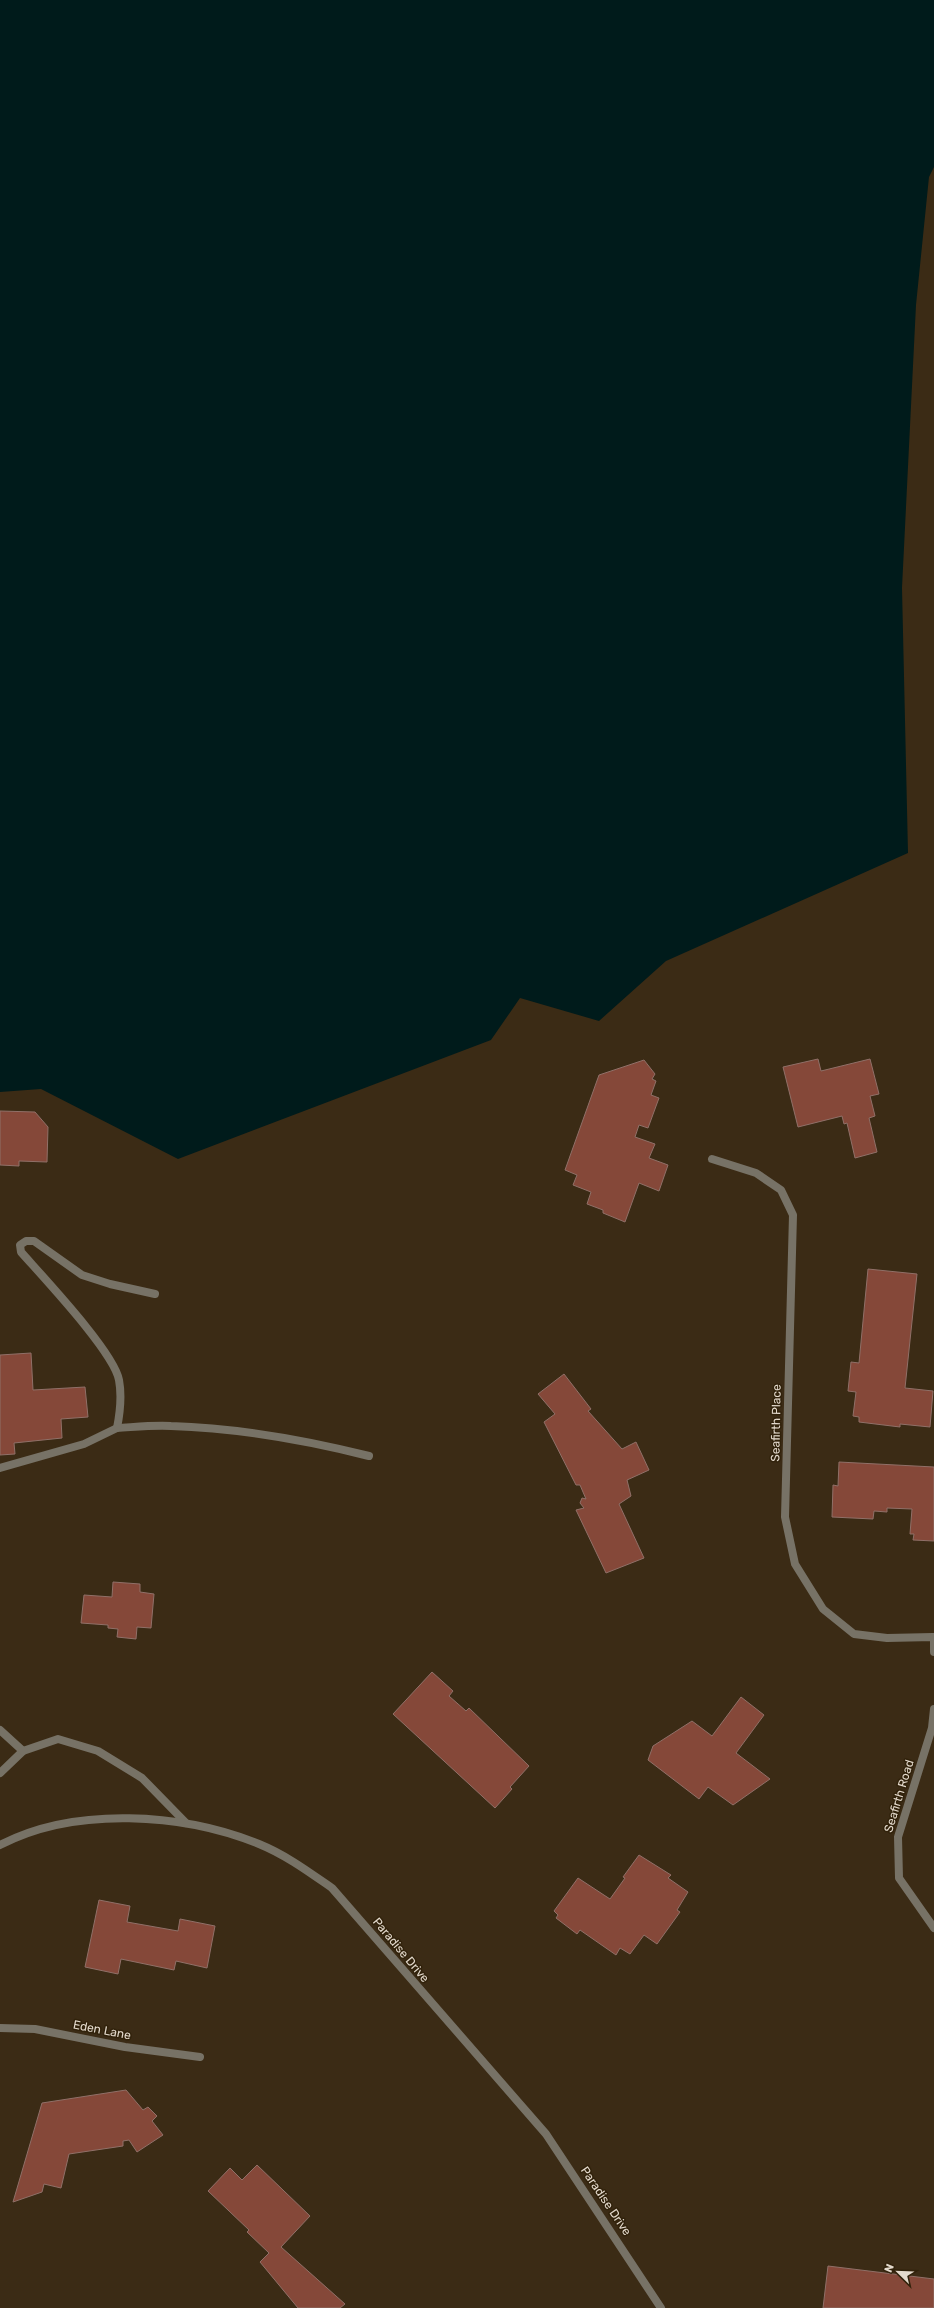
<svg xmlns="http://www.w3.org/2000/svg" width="934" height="2308" font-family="Rubik,sans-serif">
  <rect width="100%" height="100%" fill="#3b2b15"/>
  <path fill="#001b1b" d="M 0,0 L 934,0 L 934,167 L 929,177 L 916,305 L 902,588 L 908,853 L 666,961 L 599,1021 L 520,998 L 491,1040 L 178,1159 L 41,1089 L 0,1092 Z"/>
  <path fill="#854839" stroke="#907068" d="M 818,1059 L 821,1071 L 870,1059 L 879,1094 L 870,1096 L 875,1116 L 869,1118 L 877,1152 L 855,1158 L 847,1123 L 844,1124 L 842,1116 L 798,1127 L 783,1067 Z
    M 644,1060 L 655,1074 L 652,1079 L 656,1081 L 651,1095 L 659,1098 L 648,1128 L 639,1125 L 635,1137 L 655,1144 L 649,1158 L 668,1165 L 659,1191 L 639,1183 L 625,1222 L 603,1213 L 603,1210 L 587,1204 L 591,1192 L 573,1185 L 577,1175 L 565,1170 L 599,1075 Z
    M 0,1111 L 35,1112 L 48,1127 L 47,1162 L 19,1161 L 19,1166 L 0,1165 Z
    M 868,1269 L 917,1274 L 905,1388 L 933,1391 L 930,1427 L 900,1424 L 900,1427 L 859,1422 L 859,1417 L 853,1416 L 856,1392 L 848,1391 L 851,1362 L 859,1363 Z
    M 31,1353 L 33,1390 L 85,1387 L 88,1417 L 61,1419 L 62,1438 L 14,1443 L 15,1454 L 0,1455 L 0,1355 Z
    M 564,1374 L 591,1409 L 588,1411 L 622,1449 L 636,1442 L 649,1470 L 627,1480 L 631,1496 L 619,1504 L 644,1558 L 606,1573 L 576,1510 L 584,1508 L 580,1503 L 582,1498 L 586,1499 L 580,1485 L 576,1485 L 544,1422 L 555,1414 L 538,1394 Z
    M 839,1462 L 934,1467 L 934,1541 L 913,1540 L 914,1534 L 910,1534 L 912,1509 L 887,1508 L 887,1512 L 874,1511 L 873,1519 L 832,1517 L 833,1485 L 838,1486 Z
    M 113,1582 L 140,1584 L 140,1592 L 154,1594 L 151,1628 L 137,1627 L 136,1639 L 117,1637 L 118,1629 L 108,1628 L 108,1625 L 81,1623 L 84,1595 L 112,1597 Z
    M 432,1672 L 453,1691 L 449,1696 L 466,1711 L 469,1708 L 529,1766 L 510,1787 L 512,1789 L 495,1808 L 393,1714 Z
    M 741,1697 L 764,1715 L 736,1753 L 770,1779 L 733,1805 L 708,1787 L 699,1799 L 648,1760 L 653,1746 L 692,1721 L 712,1736 Z
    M 639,1855 L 671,1875 L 668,1878 L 688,1892 L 677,1910 L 680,1912 L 657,1944 L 644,1935 L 630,1954 L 620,1948 L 616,1955 L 580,1930 L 577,1934 L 556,1918 L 558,1915 L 554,1911 L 578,1878 L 610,1899 L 625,1878 L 623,1877 Z
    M 99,1900 L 130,1906 L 127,1922 L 178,1931 L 180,1919 L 215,1926 L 207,1968 L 176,1961 L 174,1970 L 121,1959 L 118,1974 L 85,1967 Z
    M 126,2090 L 143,2110 L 148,2107 L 157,2116 L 152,2121 L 163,2135 L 137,2152 L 129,2140 L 123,2141 L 123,2146 L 69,2154 L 61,2188 L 44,2184 L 42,2192 L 13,2202 L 42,2103 Z
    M 257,2165 L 310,2216 L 281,2247 L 345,2304 L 340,2308 L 298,2308 L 260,2262 L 269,2253 L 247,2232 L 249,2230 L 208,2191 L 230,2168 L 242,2180 Z
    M 828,2266 L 934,2279 L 934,2308 L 823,2308 Z"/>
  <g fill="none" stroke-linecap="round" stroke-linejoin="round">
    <path stroke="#777266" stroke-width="8" d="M 117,1428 C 135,1427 153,1425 171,1426 C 238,1428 305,1440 369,1456
      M 0,1773 L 23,1751 L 58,1739 L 98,1751 L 142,1778 L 186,1823
      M 0,2028 L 35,2029 L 125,2047 L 200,2057"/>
    <path stroke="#777266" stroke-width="8" d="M 712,1159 L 756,1173 L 781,1190 L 793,1215 L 785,1517 L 795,1564 L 823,1609 L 854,1634 L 887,1638 L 933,1637
      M 0,1468 L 84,1444 L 117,1428 C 120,1413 122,1396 119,1380 C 114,1352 43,1277 21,1252 L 20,1245 L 26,1241 L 34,1241 L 82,1275 L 110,1284 L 155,1294
      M 934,1637 L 934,1652
      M 934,1709 L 932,1728 L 898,1837 L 899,1878 L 934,1928
      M 0,1730 L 23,1751"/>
    <path stroke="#777266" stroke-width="8" d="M 0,1845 C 75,1806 183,1813 259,1844 C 286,1855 309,1872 332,1888 L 546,2134 L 661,2308"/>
  </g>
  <g text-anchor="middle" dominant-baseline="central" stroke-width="3" stroke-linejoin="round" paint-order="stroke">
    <g font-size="12" fill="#e4dacd" stroke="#31220b">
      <text transform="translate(776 1423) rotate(-89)">Seafirth Place</text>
      <text transform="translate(899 1796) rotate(-73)">Seafirth Road</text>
      <text transform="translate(401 1950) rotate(50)">Paradise Drive</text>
      <text transform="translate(102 2030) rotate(11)">Eden Lane</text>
      <text transform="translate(606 2201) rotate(56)">Paradise Drive</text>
    </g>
  </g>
  <g transform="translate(898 2272) rotate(293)" stroke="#31220b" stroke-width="3" paint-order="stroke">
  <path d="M0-3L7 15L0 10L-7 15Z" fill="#e4dacd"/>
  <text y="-6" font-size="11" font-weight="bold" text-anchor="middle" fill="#e4dacd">N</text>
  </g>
</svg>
